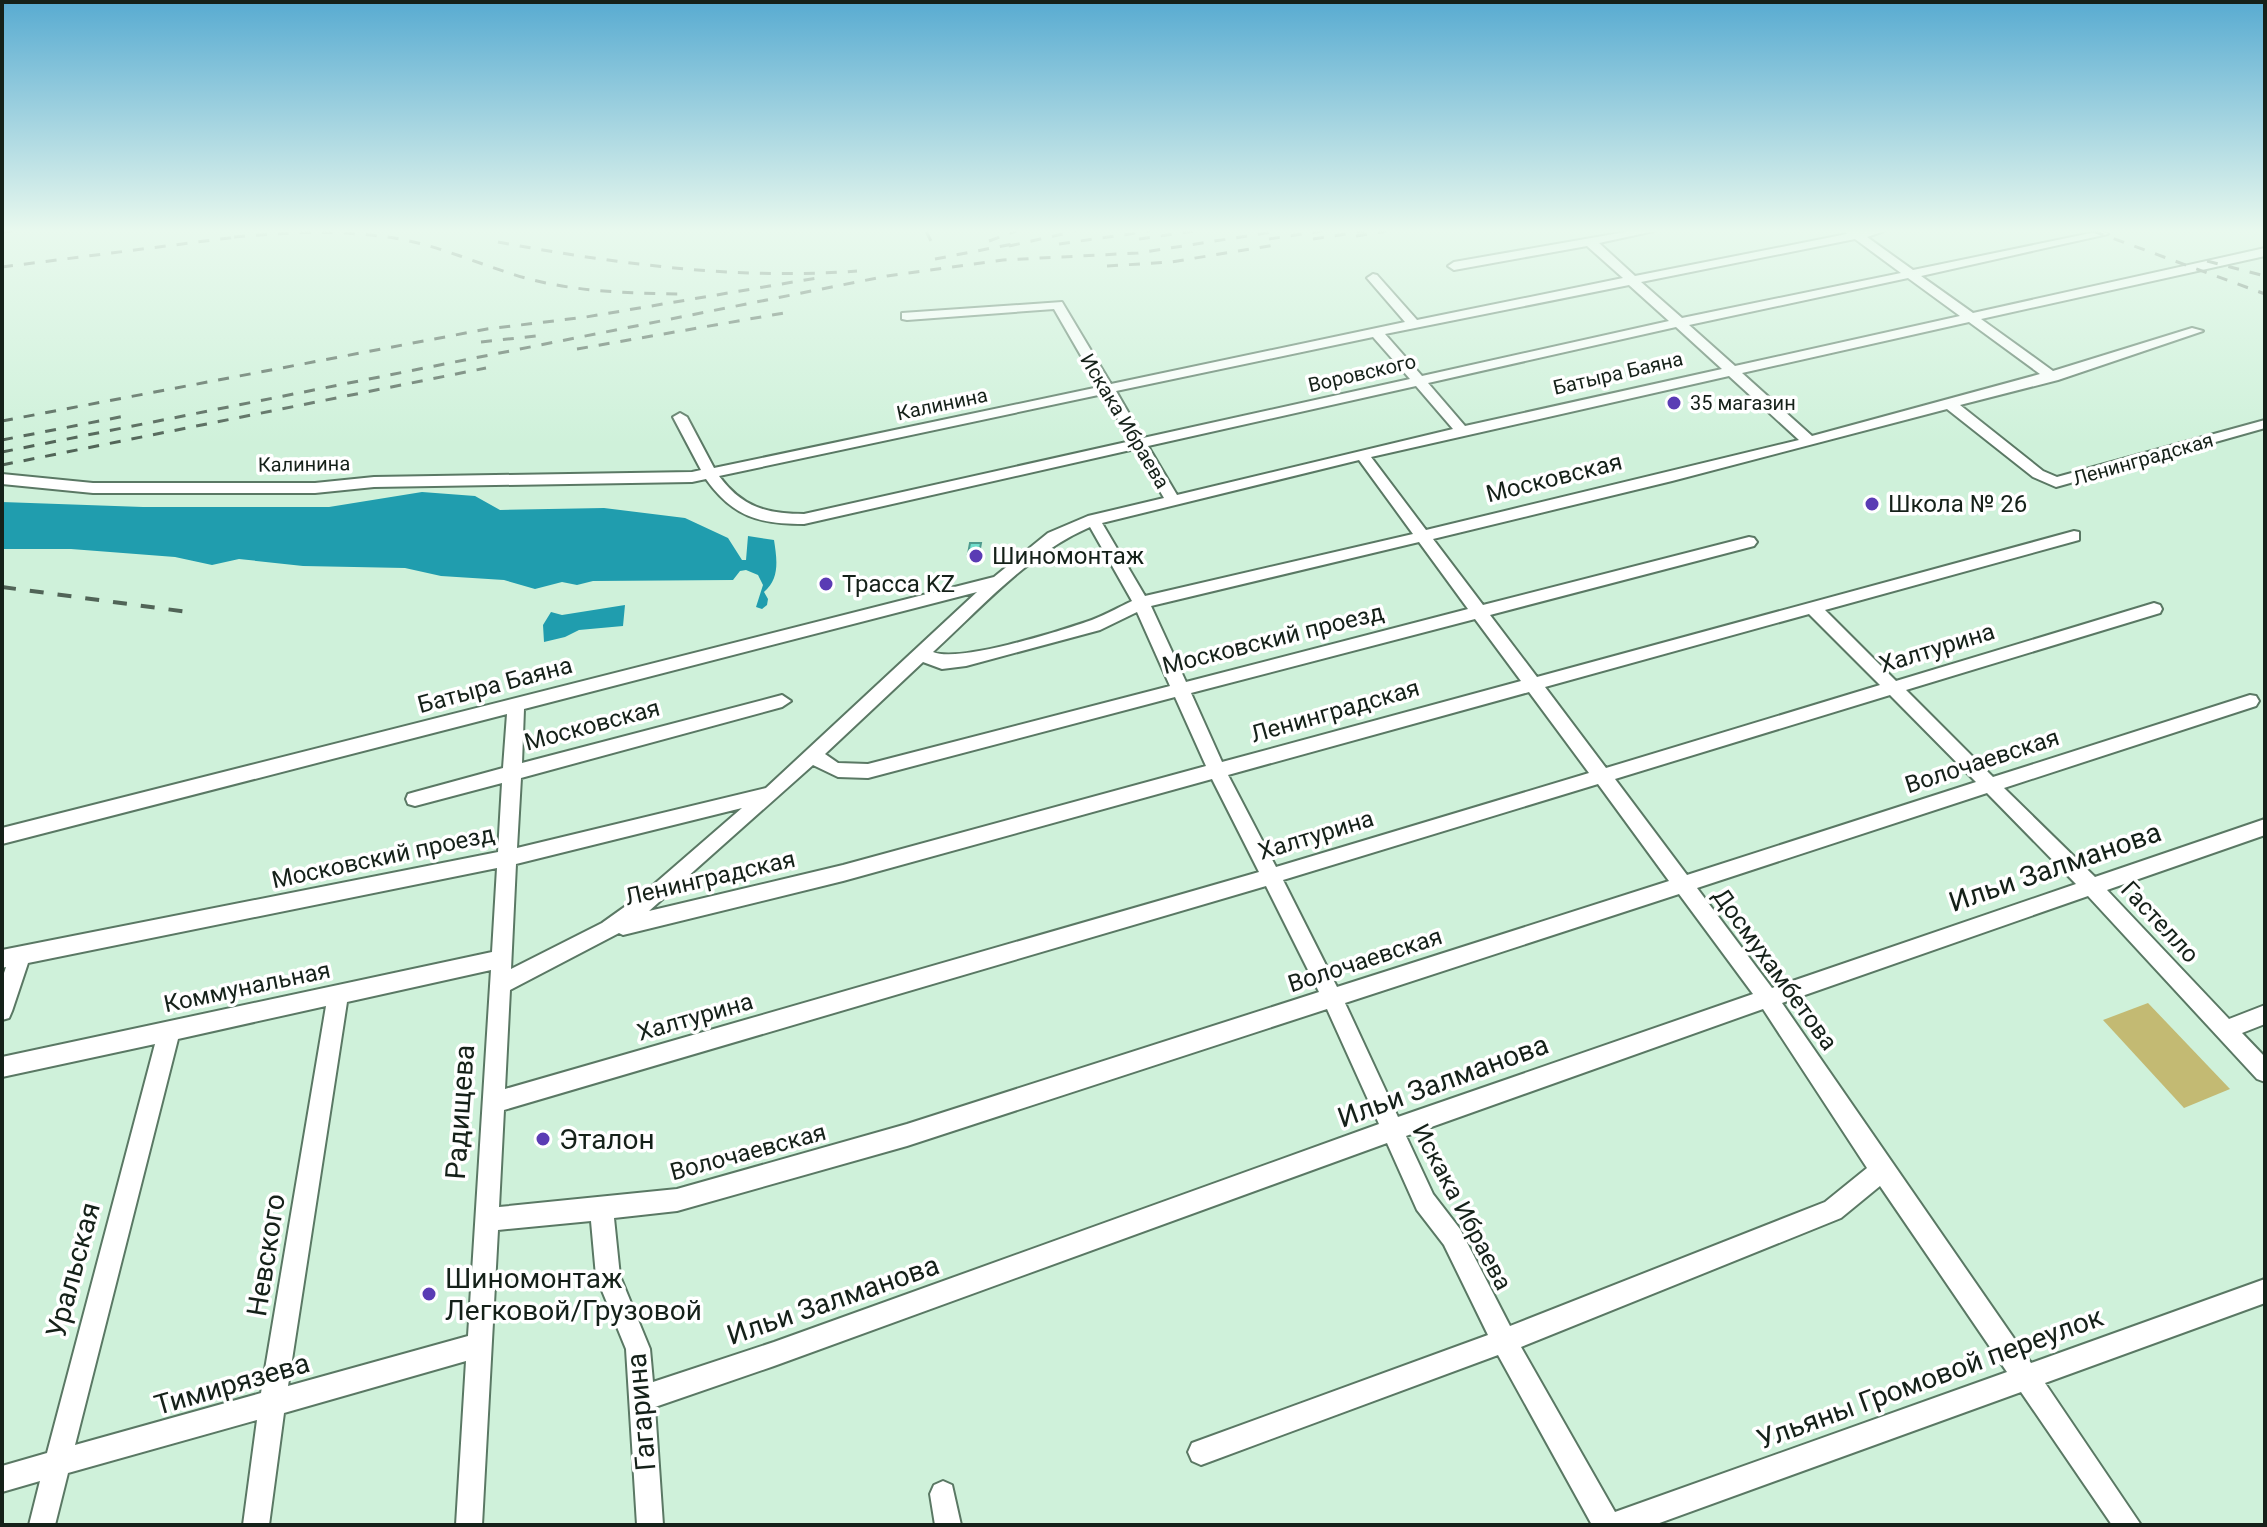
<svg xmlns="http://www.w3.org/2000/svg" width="2267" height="1527" font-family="Roboto,sans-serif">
  <rect width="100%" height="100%" fill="#cff1da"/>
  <path fill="#c3ba73" d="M 2148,1003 L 2230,1089 L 2184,1108 L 2103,1020 Z"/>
  <path fill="#209dae" d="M 422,492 L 475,496 L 500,510 L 604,508 L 685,518 L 728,538 L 742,560 L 746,560 L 748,536 L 774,540 C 777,559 780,579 764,592 L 768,599 L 767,605 L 762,609 L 756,607 L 763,585 L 758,575 L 746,570 L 740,571 L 733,580 L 593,581 L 577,585 L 562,582 L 535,589 L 504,580 L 441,576 L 405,568 L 303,566 L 239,559 L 212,565 L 175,557 L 71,549 L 2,549 L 2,502 L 143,507 L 329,507 Z
    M 625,605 L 623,626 L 579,630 L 565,637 L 544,642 L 543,625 L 551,612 L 562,615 Z"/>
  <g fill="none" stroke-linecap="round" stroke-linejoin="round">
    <defs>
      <path id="minor" d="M 1631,231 L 1654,231 L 1599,243 L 1635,276 L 1847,234 L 1845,231 L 1884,231 L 1867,237 L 1913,270 L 2101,231 L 2108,234 L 1921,276 L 1973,313 L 2265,248 L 2265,256 L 1981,319 L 2053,371 L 2192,328 L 2203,331 L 2058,380 L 1960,405 L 2043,471 L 2057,477 L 2265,420 L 2265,428 L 2056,487 L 2033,477 L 1947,409 L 1672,481 L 1433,539 L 1483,605 L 1749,537 L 1754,538 L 1757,542 L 1754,546 L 1490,615 L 1537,677 L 2074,531 L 2079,532 L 2079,540 L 1825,610 L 1896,681 L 2154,603 L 2160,605 L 2162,609 L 2160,613 L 1906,690 L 1993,777 L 2250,695 L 2256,696 L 2259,701 L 2256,706 L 2004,788 L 2095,877 L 2265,819 L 2265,835 L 2107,890 L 2229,1019 L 2265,1005 L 2265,1024 L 2242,1033 L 2265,1057 L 2265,1082 L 2257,1079 L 2088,896 L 1782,1003 L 2031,1363 L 2265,1279 L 2265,1303 L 2045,1383 L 2141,1525 L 2112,1525 L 2021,1392 L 1654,1525 L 1592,1525 L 1498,1355 L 1201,1465 L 1192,1461 L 1188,1452 L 1192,1443 L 1488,1335 L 1444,1245 L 1417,1210 L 1387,1143 L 774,1366 L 655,1407 L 663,1525 L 637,1525 L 626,1349 L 596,1276 L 591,1221 L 498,1230 L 482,1525 L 456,1525 L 466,1361 L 284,1413 L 269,1525 L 243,1525 L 257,1420 L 68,1473 L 55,1525 L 29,1525 L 40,1481 L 2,1492 L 2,1466 L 47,1453 L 155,1044 L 2,1077 L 2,1057 L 492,952 L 497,868 L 28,963 L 12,1011 L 9,1018 L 2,1020 L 2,979 L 6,967 L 2,968 L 2,950 L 498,852 L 502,783 L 415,806 L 408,804 L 406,799 L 408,794 L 415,792 L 503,768 L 507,714 L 2,844 L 2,828 L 994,577 L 1048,533 L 1088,516 L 1164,498 L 1135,449 L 804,524 C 759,524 733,517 706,479 L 692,482 L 374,487 L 315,493 L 93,493 L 2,484 L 2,474 L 93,483 L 315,483 L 374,477 L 692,472 L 701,470 L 673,417 L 680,413 L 687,417 L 714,468 L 1099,387 L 1054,309 L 907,320 L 902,319 L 902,313 L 1062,302 L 1111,384 L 1405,322 L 1367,278 L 1373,274 L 1377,275 L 1417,320 L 1623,278 L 1587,246 L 1454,270 L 1448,266 L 1454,262 ZM 1855,239 L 1901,273 L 1682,318 L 1641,282 ZM 1908,278 L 1960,316 L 1735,366 L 1689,325 ZM 1629,285 L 1669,321 L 1422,376 L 1385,334 ZM 1969,322 L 2040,374 L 1812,436 L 1742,373 ZM 1676,327 L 1722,369 L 1465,426 L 1428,383 ZM 1373,337 L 1410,379 L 1143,438 L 1116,391 ZM 1729,376 L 1799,440 L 1426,530 L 1371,457 ZM 1416,386 L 1453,429 L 1177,495 L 1148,446 ZM 1103,394 L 1131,441 L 804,514 C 766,514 742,507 719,476 ZM 1359,460 L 1413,534 L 1145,596 L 1102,523 ZM 1090,527 L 1132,601 C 1117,608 1102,617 1086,622 C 1057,632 958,663 933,652 C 982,607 1028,554 1090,527 ZM 1419,542 L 1468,609 L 1186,682 L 1151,606 ZM 977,592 L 766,788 L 517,848 L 521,778 L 782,707 L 791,701 L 782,695 L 522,763 L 524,709 ZM 1137,612 L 1170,686 L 868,764 L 838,763 L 825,754 L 923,662 L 942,669 L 966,666 L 1100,630 ZM 1809,614 L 1880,685 L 1606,768 L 1545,687 ZM 1475,619 L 1521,681 L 1222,762 L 1191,693 ZM 1529,692 L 1589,773 L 1276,867 L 1228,775 ZM 1890,695 L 1976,782 L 1687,875 L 1615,779 ZM 1175,697 L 1206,766 L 843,865 L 649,911 L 813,765 L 838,777 L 868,778 ZM 1212,779 L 1259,872 L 505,1089 L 510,990 L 619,933 L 623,935 L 843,881 ZM 1598,784 L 1669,881 L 1337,987 L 1283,880 ZM 1987,793 L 2076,884 L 1772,988 L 1697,888 ZM 742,808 L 644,893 L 602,923 L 511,969 L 516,864 ZM 1266,886 L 1319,992 L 907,1124 L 677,1189 L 499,1207 L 504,1110 ZM 1679,894 L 1753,994 L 1398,1117 L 1345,1003 ZM 491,970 L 468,1336 L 288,1386 L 347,1002 ZM 326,1006 L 261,1393 L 75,1445 L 178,1039 ZM 1327,1009 L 1379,1124 L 774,1342 L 653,1382 L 650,1349 L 620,1276 L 614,1218 L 677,1211 L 907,1146 ZM 1763,1009 L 1867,1168 L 1825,1202 L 1510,1326 L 1460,1229 L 1433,1194 L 1406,1136 ZM 1880,1186 L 2007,1372 L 1615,1512 L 1521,1347 L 1841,1218 Z
        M 943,1481 L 952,1485 L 961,1525 L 935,1525 L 930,1494 L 934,1485 Z"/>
    </defs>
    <use href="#minor" stroke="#5a7864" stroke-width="4"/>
    <use href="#minor" fill="#fff" fill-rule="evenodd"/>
    <path stroke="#516457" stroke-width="3" stroke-dasharray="11 11" stroke-linecap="butt" d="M 926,231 L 934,247
      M 2093,231 L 2265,294
      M 2,232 L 14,231
      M 1356,236 L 1387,231
      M 234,237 C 291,232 348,229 405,240 C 449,249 490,269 533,280 C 581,292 630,293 679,294
      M 1139,239 L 1195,231
      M 1269,239 L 1322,231
      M 1313,239 L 1365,231
      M 989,241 L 1016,231
      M 498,242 C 618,264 735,280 857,271
      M 1059,244 L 1150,231
      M 1009,246 L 1076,231
      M 935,259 L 1018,243
      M 2207,261 L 2265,276
      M 1107,266 L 1171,262 L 1281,244
      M 2,267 L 244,236
      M 481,342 L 545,335
      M 577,349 L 784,313
      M 2,421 L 487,329 L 586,317 L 817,278
      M 2,440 L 125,416
      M 2,452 L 887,276 L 1003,260 L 1138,253 L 1279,231
      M 2,465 L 486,368"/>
    <path stroke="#516457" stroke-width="4" stroke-dasharray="14 14" stroke-linecap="butt" d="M 2,587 L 188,612"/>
  </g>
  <path fill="#60beaf" d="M 982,550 L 980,562 L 969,562 L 968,554 Z"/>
  <path fill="#70ddcb" stroke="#4e9b8e" stroke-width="2" d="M 970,543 L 981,543 L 979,554 L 968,554 Z"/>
  <linearGradient id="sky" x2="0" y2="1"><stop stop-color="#58abd1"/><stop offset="0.52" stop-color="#e9f9ee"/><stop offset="1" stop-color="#e9f9ee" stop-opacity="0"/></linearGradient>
  <rect width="2267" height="444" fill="url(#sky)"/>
  <g fill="#5a3cb4" stroke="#fff" stroke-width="3">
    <circle cx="1674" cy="403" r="8"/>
    <circle cx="1872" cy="504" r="8"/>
    <circle cx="976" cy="556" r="8"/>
    <circle cx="826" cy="584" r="8"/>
    <circle cx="543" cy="1139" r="8"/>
    <circle cx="429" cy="1294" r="8"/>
  </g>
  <g text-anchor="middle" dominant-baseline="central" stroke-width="7" stroke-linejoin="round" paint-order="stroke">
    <g font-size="20" fill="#152119" stroke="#fff">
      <text transform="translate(1362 373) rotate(-13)">Воровского</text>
      <text transform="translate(1618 373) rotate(-13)">Батыра Баяна</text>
      <text transform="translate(942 404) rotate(-12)">Калинина</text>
      <text transform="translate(1125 421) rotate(59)">Искака Ибраева</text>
      <text transform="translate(2143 459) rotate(-16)">Ленинградская</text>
      <text transform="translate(304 464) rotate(-1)">Калинина</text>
    </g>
    <g font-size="20" fill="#152119" stroke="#fff" text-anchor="start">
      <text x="1690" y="403">35 магазин</text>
    </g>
    <g font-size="24" fill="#152119" stroke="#fff">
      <text transform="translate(1554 478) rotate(-14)">Московская</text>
      <text transform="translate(1273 639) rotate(-14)">Московский проезд</text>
      <text transform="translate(1937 648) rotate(-17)">Халтурина</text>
      <text transform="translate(495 685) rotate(-15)">Батыра Баяна</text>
      <text transform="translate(1335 711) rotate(-16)">Ленинградская</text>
      <text transform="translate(592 725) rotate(-15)">Московская</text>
      <text transform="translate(1982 761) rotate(-18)">Волочаевская</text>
      <text transform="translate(1316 835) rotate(-17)">Халтурина</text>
      <text transform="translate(383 857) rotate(-12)">Московский проезд</text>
      <text transform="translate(710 878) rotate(-13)">Ленинградская</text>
      <text transform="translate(2160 922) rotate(47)">Гастелло</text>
      <text transform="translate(1365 960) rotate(-18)">Волочаевская</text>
      <text transform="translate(1775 969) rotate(54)">Досмухамбетова</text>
      <text transform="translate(247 987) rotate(-12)">Коммунальная</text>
      <text transform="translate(695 1017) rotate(-16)">Халтурина</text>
      <text transform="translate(748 1152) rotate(-15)">Волочаевская</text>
      <text transform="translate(1462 1207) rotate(62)">Искака Ибраева</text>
    </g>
    <g font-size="24" fill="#152119" stroke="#fff" text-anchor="start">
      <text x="1888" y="504">Школа № 26</text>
      <text x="992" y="556">Шиномонтаж</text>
      <text x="842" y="584">Трасса KZ</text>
    </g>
    <g font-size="28" fill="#152119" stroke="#fff">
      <text transform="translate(2055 867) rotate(-19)">Ильи Залманова</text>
      <text transform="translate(1443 1081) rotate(-20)">Ильи Залманова</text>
      <text transform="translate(460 1112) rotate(-86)">Радищева</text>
      <text transform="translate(266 1255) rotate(-81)">Невского</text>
      <text transform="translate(73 1270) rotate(-75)">Уральская</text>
      <text transform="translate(833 1300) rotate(-19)">Ильи Залманова</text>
      <text transform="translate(1930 1378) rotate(-20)">Ульяны Громовой переулок</text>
      <text transform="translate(232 1384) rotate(-16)">Тимирязева</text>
      <text transform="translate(641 1412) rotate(-95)">Гагарина</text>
    </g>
    <g font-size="28" fill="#152119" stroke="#fff" text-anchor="start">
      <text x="559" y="1139">Эталон</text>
      <text x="445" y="1278">Шиномонтаж<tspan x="445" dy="32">Легковой/Грузовой</tspan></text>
    </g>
  </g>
  <rect width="2267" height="1527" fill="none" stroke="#152119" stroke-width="8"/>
</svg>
